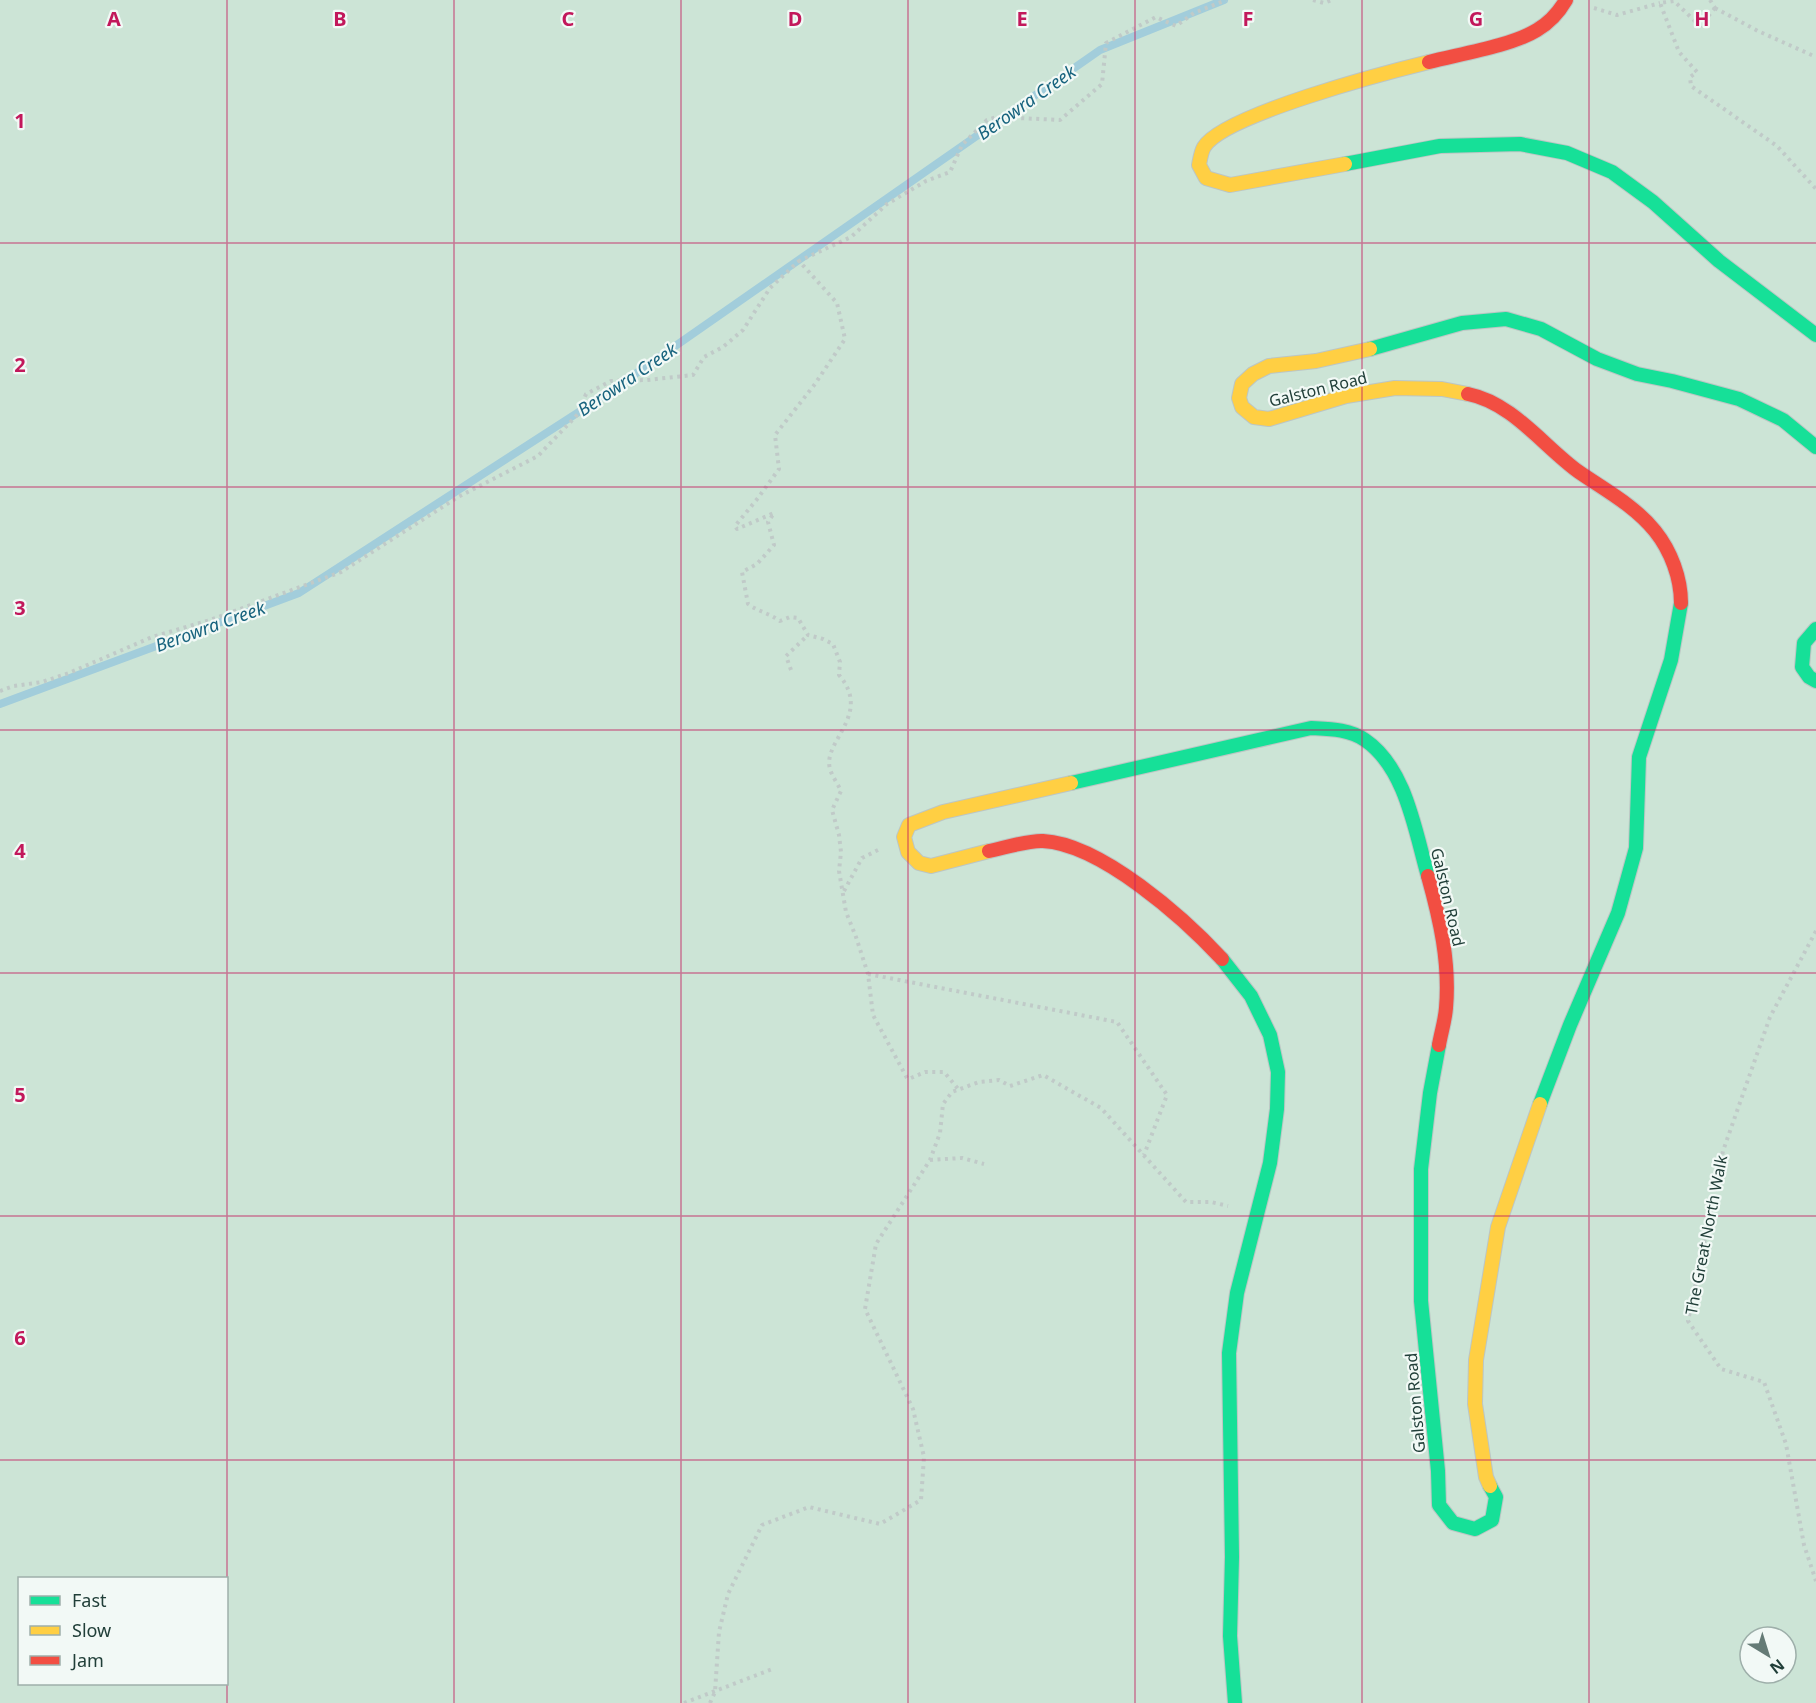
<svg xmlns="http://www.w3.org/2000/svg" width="1816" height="1703" font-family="'Noto Sans',sans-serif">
  <rect width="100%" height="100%" fill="#e4eae8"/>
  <path fill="#cce4d6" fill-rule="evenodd" d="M 0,0 L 1816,0 L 1816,1703 L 0,1703 ZM 20,1578 L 226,1578 L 226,1684 L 20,1684 ZM 1750,1637 L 1786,1637 L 1786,1673 L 1750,1673 Z"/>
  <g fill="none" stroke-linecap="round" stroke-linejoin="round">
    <path stroke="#a2cddb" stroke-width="8" d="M 0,704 L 299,593 L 605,395 L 1100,50 L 1224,0"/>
    <defs>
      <path id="fast" d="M 1345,164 L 1440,146 L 1520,144 L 1567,153 L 1612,172 L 1653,202 L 1719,261 L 1816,335
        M 1370,349 L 1462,323 L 1506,319 L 1541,329 L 1597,359 L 1637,374 L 1672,381 L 1739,399 L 1783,420 L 1816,447
        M 1816,629 L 1804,643 L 1802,667 L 1809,677 L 1816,681
        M 1071,783 L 1311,728 C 1329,729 1349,729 1365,740 C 1406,768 1415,831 1428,876
        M 1222,959 L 1251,996 L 1270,1035 L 1278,1072 L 1277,1109 L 1270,1163 L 1237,1293 L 1229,1353 L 1232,1557 L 1230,1636 L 1235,1703
        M 1439,1045 L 1430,1093 L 1421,1169 L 1421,1301 L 1438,1471 L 1439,1505 L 1453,1523 L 1475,1529 L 1492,1520 L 1496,1497 L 1490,1486
        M 1540,1104 L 1570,1025 L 1618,913 L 1636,848 L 1639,757 L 1671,660 L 1681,603"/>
      <path id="slow" d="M 1345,164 L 1230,185 L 1206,178 L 1199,165 C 1200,160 1201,152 1204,147 C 1223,115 1388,72 1429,62
        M 1370,349 L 1316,361 L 1269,366 L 1253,374 L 1242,384 L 1239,398 L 1242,407 L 1254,417 L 1269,419 L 1346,396 L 1395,388 L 1442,389 L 1468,394
        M 989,851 L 931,866 L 919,863 L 908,852 L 904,837 L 909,825 L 943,812 L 1071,783
        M 1490,1486 L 1486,1477 L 1475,1404 L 1476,1360 L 1498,1227 L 1540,1104"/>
      <path id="jam" d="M 1429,62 C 1460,54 1511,46 1537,30 C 1549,23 1559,12 1566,0
        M 1468,394 C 1513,403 1544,447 1579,472 C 1605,490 1635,506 1655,531 C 1671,551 1681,578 1681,603
        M 989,851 C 1004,848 1029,840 1043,841 C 1101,844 1184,918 1222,959
        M 1428,876 C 1440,919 1450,963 1446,1008 C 1445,1021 1441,1033 1439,1045"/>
    </defs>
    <use href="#fast" stroke="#bcc6c4" stroke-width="16"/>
    <use href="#slow" stroke="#bcc6c4" stroke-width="16"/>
    <use href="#jam" stroke="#bcc6c4" stroke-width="16"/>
    <path stroke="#c0cac8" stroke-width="4" stroke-dasharray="3 4.5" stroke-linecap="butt" d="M 1313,0 L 1324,3 L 1332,0
      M 1710,0 L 1715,8
      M 1594,8 L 1617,15 L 1660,3
      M 1715,8 L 1700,26 L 1674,1 L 1660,3 L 1679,52 L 1697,72 L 1690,77 L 1691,86 L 1777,146 L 1816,189
      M 1715,8 L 1758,31 L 1816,57
      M 791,670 L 786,656 L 808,635
      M 0,691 L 14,686 L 42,682 L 69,673 L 152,637 L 210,620 L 341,572 L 458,497 L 538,456 L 578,414 L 586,394 L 611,381 L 647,380 L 693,375 L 704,357 L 723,347 L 743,330 L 770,288 L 799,261
      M 844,891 L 862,858 L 878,850
      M 1816,931 L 1770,1017 L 1723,1151 L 1688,1321 L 1721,1369 L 1764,1382 L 1786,1444 L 1804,1545 L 1816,1581
      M 868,974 L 1117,1022 L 1167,1095 L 1144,1155
      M 907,1078 L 873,1015 L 868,974 L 856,937 L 846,912 L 839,871 L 841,852 L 839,835 L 832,810 L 841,791 C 838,784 832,776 830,769 C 822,741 873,715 839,675 L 840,662 L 833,644 L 823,639 L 808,635 L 798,618 L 790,617 L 780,621 C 769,613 759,612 748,604 L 742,572 L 757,564 L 774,545 L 768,522 L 774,513 L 737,529 L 735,526 L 758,498 L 779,469 L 775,435 L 815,384 L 845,339 L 837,303 L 799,261 L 851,237 L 887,204 L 926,181 L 950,172 L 962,145 L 987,120 L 997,117 L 1060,120 L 1102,84 L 1106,43 L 1156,17 L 1176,26 L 1194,13 L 1226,0
      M 911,1078 L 925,1072 L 944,1072 L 959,1090
      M 930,1160 L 962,1158 L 984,1164
      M 684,1703 L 775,1668
      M 710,1703 L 715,1692 L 719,1632 L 728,1594 L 762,1525 L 809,1507 L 880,1524 L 921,1500 L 924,1457 L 913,1409 L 865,1309 L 876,1244 L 930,1160 L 940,1133 L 943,1104 L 952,1092 L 979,1082 L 999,1080 L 1010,1086 L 1043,1075 L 1101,1108 L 1186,1202 L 1211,1202 L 1228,1206"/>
    <use href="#fast" stroke="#16e098" stroke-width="14"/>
    <use href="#slow" stroke="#ffcf43" stroke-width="14"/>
    <use href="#jam" stroke="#f24e42" stroke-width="14"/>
  </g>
  <path fill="none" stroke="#c2185b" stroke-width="1.5" stroke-opacity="0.55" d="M 227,0 L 227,1703M 454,0 L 454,1703M 681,0 L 681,1703M 908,0 L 908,1703M 1135,0 L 1135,1703M 1362,0 L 1362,1703M 1589,0 L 1589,1703M 0,243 L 1816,243M 0,487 L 1816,487M 0,730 L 1816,730M 0,973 L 1816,973M 0,1216 L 1816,1216M 0,1460 L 1816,1460"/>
  <g text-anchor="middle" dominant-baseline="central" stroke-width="4.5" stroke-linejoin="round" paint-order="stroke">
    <g font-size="16" fill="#213f39" stroke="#f2f9f6">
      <text transform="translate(1318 389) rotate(-14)">Galston Road</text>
      <text transform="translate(1448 897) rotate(77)">Galston Road</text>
      <text transform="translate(1706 1235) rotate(-79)">The Great North Walk</text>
      <text transform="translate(1415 1403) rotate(-95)">Galston Road</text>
    </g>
    <g font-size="18" font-style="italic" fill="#17637e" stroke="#f2f9f6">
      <text transform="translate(1026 102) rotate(-35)">Berowra Creek</text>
      <text transform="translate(627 379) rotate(-34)">Berowra Creek</text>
      <text transform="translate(210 626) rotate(-20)">Berowra Creek</text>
    </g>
  </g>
  <g font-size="20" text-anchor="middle" font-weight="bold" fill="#c2185b" stroke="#f2f9f6" stroke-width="4.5" stroke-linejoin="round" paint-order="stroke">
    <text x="114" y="26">A</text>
    <text x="340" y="26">B</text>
    <text x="568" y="26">C</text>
    <text x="795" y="26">D</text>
    <text x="1022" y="26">E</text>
    <text x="1248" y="26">F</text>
    <text x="1476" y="26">G</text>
    <text x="1702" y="26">H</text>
    <text x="20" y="128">1</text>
    <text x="20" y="372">2</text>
    <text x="20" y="615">3</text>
    <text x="20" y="858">4</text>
    <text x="20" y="1102">5</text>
    <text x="20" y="1345">6</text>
  </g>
  <rect x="18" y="1577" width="210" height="108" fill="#f2f9f6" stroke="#9eafaa" stroke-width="1.5"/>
  <rect x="30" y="1596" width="30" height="9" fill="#16e098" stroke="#9eafaa" stroke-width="1.5"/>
  <text x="72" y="1607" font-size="18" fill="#213f39">Fast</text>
  <rect x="30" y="1626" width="30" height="9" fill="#ffcf43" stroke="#9eafaa" stroke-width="1.5"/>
  <text x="72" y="1637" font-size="18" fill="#213f39">Slow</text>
  <rect x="30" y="1656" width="30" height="9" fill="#f24e42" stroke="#9eafaa" stroke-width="1.5"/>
  <text x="72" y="1667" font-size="18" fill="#213f39">Jam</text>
  <g transform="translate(1768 1655) rotate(142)"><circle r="28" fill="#f2f9f6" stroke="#9eafaa" stroke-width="1.5"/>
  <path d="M0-4.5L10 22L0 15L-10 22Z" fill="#657b76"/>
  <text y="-9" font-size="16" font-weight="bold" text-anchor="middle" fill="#213f39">N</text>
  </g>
</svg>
